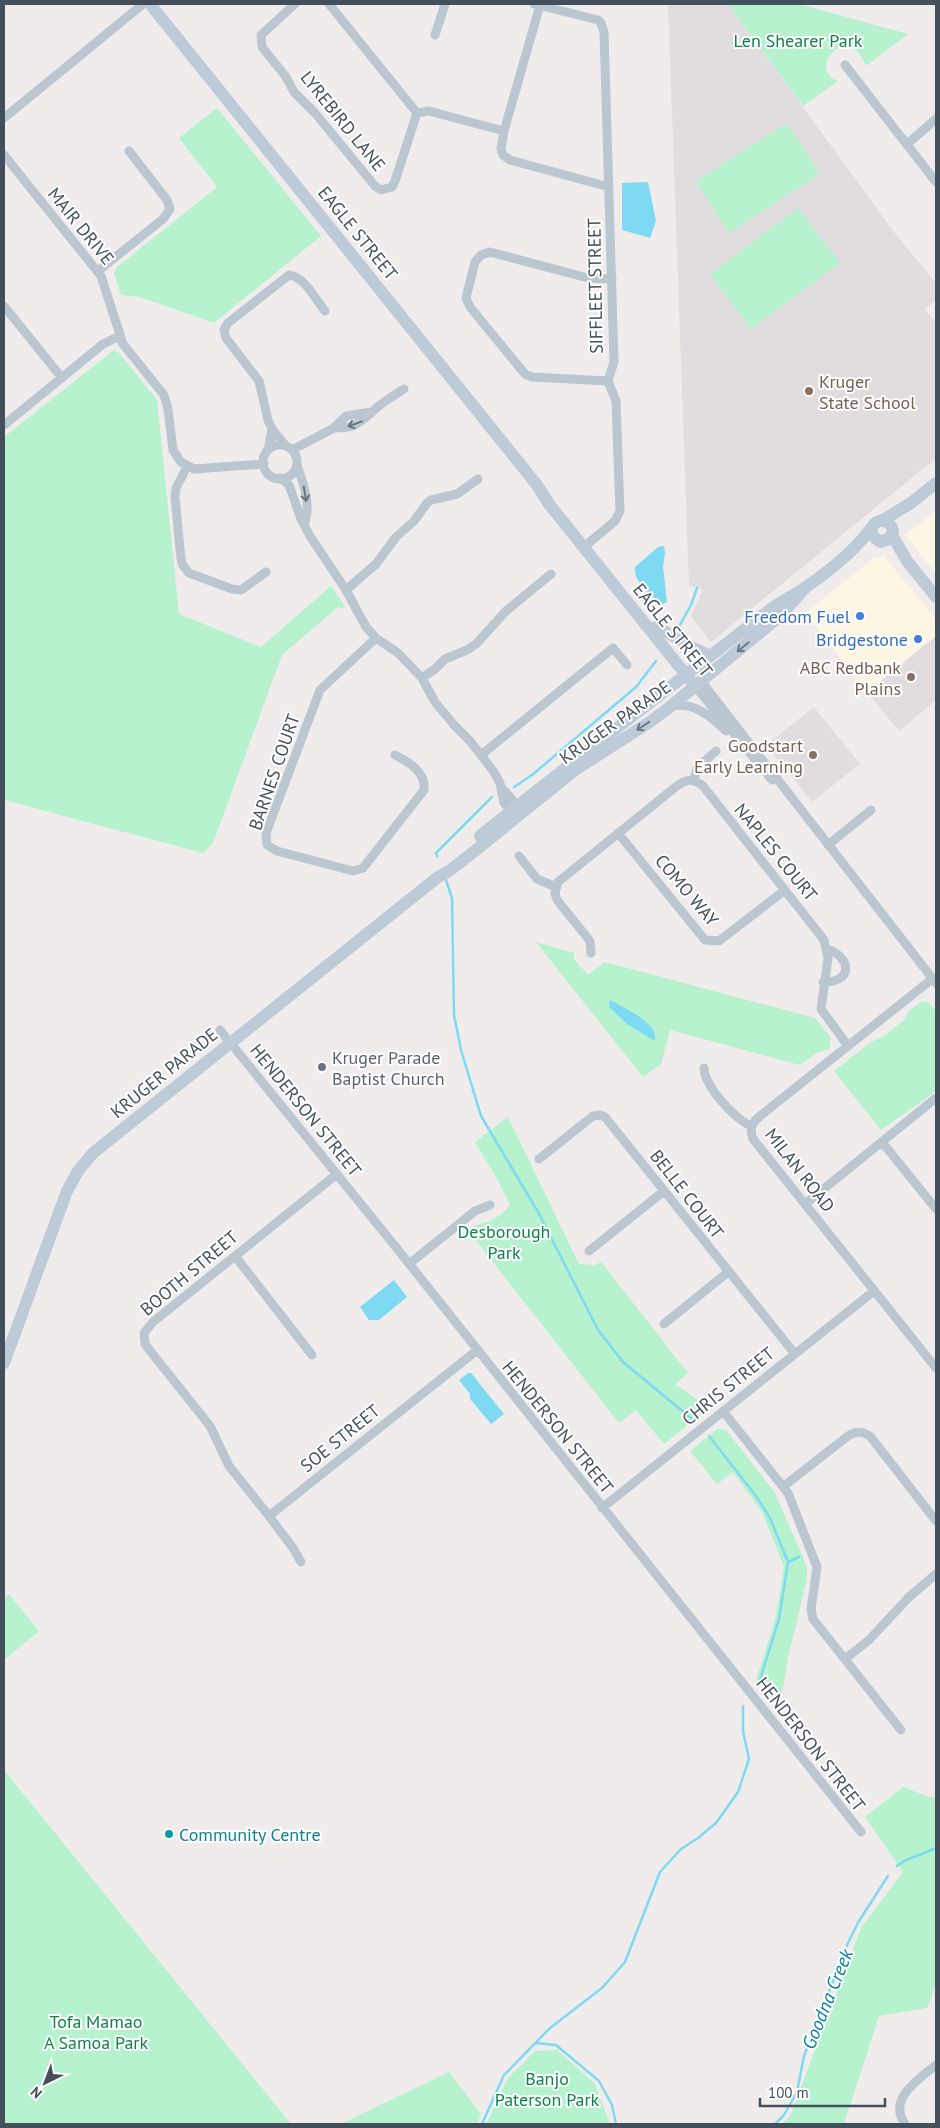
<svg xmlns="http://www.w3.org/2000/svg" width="940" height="2128" font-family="'PT Sans',sans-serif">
  <rect width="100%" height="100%" fill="#f0ecec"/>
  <path fill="#fdf6e2" d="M 936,510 L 936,574 L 905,535 Z
    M 884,556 L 936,619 L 936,636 L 867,692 L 805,613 L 874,558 Z"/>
  <path fill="#e1ddde" d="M 668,4 L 728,4 L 894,232 L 936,283 L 936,300 L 925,309 L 936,323 L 936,458 L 711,642 L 691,616 L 703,589 L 689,586 Z
    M 936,636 L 936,700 L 899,731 L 867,692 Z
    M 814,707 L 860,764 L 812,802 L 766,745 Z"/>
  <path fill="#b5f2cd" d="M 728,4 L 799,4 L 908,34 L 866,66 C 849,19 805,70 838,81 L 803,106 Z
    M 217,108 L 321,236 L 214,323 L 140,297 L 121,295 L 114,273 L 116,268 L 217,187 L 179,138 Z
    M 787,123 L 820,174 L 729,233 L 696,181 Z
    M 798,208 L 840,263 L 751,329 L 710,274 Z
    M 114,350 L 119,353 L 157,400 L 179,614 L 261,647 L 331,586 L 345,607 L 341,609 L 339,606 L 282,655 L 213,843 L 203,853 L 4,800 L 4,437 Z
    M 536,942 L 574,953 L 574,959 L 588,975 L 605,962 L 815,1018 L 831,1038 L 829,1049 L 816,1053 L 800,1065 L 670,1030 L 661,1064 L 643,1077 Z
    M 922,1001 L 928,1002 L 936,1011 L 936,1091 L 881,1130 L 834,1071 L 871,1042 L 884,1036 L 904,1020 L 909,1011 Z
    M 508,1117 L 579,1264 L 595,1265 L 601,1262 L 688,1373 L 675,1384 L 709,1408 L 664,1444 L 636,1410 L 619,1423 L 467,1229 C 485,1221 497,1222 510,1205 L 496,1177 L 475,1142 Z
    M 717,1429 L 722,1429 L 727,1431 L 775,1493 L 807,1567 L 807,1579 L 788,1658 L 782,1694 L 773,1701 L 756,1680 L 775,1621 L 784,1567 L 762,1512 L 733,1472 L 717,1484 L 690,1451 Z
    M 9,1594 L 39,1631 L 4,1660 L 4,1598 Z
    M 4,1770 L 291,2124 L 4,2124 Z
    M 903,1787 L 929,1797 L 936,1797 L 936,1983 L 927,2008 L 879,2016 L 844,2124 L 782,2124 L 790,2116 L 861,1928 L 903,1872 L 865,1817 Z
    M 557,2050 L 595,2084 L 610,2124 L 486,2124 L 508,2078 L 535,2051 Z
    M 449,2072 L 481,2114 L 477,2124 L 335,2124 L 343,2123 Z"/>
  <path fill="#7edaf3" d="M 648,182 L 656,221 L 650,238 L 622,230 L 622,183 Z
    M 664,546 L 665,553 L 663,566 L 667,602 L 663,604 C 651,597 633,582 635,567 L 658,547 Z
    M 610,1000 C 624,1008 657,1022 655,1039 L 653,1040 L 627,1024 L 609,1007 Z
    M 394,1280 L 407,1297 L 379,1320 L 369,1320 L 360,1307 Z
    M 468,1373 L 471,1373 L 504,1414 L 491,1424 L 470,1399 L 470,1394 L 459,1380 Z"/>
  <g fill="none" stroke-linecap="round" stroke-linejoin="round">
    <path stroke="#7edaf3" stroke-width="2.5" d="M 677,630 L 691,605 L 697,588
      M 514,787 L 532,775 L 636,687 L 656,661
      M 437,856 L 436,853 L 492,797
      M 446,880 L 452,898 L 454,1015 L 461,1050 L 481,1116 L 538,1212 L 598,1330 L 623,1362 L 692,1419
      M 709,1436 L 756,1496 L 770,1518 L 788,1562 L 779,1619 L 759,1683
      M 788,1562 L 799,1557
      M 897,1866 L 904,1861 L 936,1848
      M 536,2043 L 556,2045 L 599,2081 L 612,2105 L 616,2124
      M 482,2124 L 504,2075 L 550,2028 L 602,1988 L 625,1962 L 660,1872 L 681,1849 L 698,1838 L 716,1823 L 738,1792 L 749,1759 L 743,1731 L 743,1706
      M 775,2124 L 784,2115 L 797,2092 L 804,2056 L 847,1945 L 859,1921 L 888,1876"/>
    <path stroke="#bbc7d0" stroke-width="9" d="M 295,4 L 261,35 L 262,47 L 286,77 L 294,92 L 315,113 L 375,186 L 381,190 L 392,187 L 395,181 L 417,113
      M 329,4 L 417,113 L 429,111 L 504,131
      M 534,4 L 598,20 L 601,23 L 604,32 L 614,362 L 608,381 L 616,401 L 620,511 L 615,521 L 584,547
      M 540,5 L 504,131 L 501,149 L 503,155 L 510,160 L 609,187
      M 435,35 L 445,4
      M 845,65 L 936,182
      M 4,118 L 143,4
      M 907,144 L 936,119
      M 4,155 L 101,276 L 123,344 L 164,395 L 168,409 L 173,450 L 181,462 L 194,469 L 264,464
      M 98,271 L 163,219 L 170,209 L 167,200 L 129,151
      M 4,306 L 62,378
      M 608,381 L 532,377 L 525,374 L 470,307 L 466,298 L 475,262 L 481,255 L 490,252 L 588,278 L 612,279
      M 4,425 L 103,344 L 120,336
      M 334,428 C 355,428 357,425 372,412 C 381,403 393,396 404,389
      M263 462a17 17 0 1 1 34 0a17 17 0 1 1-34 0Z
      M 286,446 L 272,429 L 268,420 L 259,381 L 226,338 L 224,330 L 228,323 L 289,275 C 304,276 316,300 325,311
      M 268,450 L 272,429
      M 292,450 L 334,428 L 346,416 L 371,412
      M 297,465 C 303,483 312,505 304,524
      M 187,467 L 176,488 L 175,497 L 181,559 L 182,564 L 189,573 L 232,589 L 241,590 L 266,572
      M 280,478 L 289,485 L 301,519 L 310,536 L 346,590 L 366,627 L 376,638 L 398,653 L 422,678 L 435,702 L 454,725 L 471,742 L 494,772 L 500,783 L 504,803 L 515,815
      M 346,590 L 376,564 L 396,537 L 414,521 L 427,503 L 431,500 L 457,494 L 478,479
      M 376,638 L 320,690 L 266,833 L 267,845 L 277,851 L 353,871 L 363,868 L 424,790 C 426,772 409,762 395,755
      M 422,678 L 435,669 L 445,659 L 467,650 L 476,644 L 506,611 L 551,574
      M 701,681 L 936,983
      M 695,686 L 772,780
      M 673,706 C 694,702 712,717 726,731
      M 481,755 L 613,648 L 627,665
      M 694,780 L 697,768 L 716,751
      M 501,787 L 521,809
      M 618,833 L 705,940 L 719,941 L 785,890
      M 828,845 L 871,810
      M 519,856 L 537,879 L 556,887
      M 591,953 L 590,941 L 557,900 L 555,893 L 558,882 L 678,785 C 688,778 694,779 703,786 L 824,940 L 828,958 L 821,1009 L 848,1046
      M 932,979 L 760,1116 C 752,1123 749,1128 753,1139 L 936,1368
      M 823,982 C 852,983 853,958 827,949
      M 220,1030 L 399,1251 L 861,1832
      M 704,1068 C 705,1087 734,1118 751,1126
      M 882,1142 L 936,1209
      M 539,1159 L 593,1116 L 600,1115 L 605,1117 L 795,1354
      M 805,1204 L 936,1098
      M 589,1251 L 664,1191
      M 235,1256 L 312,1355
      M 409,1264 L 475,1211 L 490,1205
      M 664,1324 L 728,1272
      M 723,1411 L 788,1493 L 817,1567 L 811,1609 L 813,1619 L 901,1730
      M 784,1486 L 848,1436 C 856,1431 862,1431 870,1436 L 936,1521
      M 602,1508 L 874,1291
      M 269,1516 L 229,1466 L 210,1426 L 151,1352 L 145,1344 L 144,1333 L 153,1322 L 337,1174
      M 301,1562 L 293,1548 L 269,1516 L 476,1351
      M 845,1659 L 869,1640 L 909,1597 L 936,1574
      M 905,2124 C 887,2099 919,2079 936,2065"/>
    <path stroke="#bdcad8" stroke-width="12" d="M 150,4 L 537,485 L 549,504 L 695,686
      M 883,520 L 911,503 L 936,483
      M 892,535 L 907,561 L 936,597
      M 657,626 L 687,645 L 710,656
      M 480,836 C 574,760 671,687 767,612 C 779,602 793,596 806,587 C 831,570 857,549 875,523 C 883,518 892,522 893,532 L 889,539 L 880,542 L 873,536 L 871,529
      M 4,1363 L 67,1191 L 78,1171 L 93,1153 L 438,877 L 449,871 L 476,850 L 575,770 L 650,722 L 671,706 L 780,616 L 806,587"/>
  </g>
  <defs><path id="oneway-shaft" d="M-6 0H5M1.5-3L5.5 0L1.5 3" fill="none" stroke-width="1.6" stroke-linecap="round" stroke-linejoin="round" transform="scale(1.25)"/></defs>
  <g stroke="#67747e">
    <use href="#oneway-shaft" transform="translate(355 424) rotate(160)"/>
    <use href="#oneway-shaft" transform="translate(305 494) rotate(80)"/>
  </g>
  <g stroke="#6e7b87">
    <use href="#oneway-shaft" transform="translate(743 647) rotate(141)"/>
    <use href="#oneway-shaft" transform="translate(643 726) rotate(146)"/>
  </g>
  <g fill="#8d6e63" stroke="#fff" stroke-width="2">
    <circle cx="809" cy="391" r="5"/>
    <circle cx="911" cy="677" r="5"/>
    <circle cx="813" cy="755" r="5"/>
  </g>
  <g fill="#3f7fe0" stroke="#fff" stroke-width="2">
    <circle cx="860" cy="616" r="5"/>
    <circle cx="918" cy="639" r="5"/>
  </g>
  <circle fill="#6b7280" stroke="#fff" stroke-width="2" cx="322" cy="1067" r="5"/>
  <circle fill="#0f9aa8" stroke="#fff" stroke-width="2" cx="169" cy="1834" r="5"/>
  <g text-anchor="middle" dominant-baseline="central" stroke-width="4" stroke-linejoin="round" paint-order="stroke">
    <g font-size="18" fill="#0e8249" stroke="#fff">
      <text x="798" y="40">Len Shearer Park</text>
      <text x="504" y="1231">Desborough<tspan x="504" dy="21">Park</tspan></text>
      <text x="96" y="2021">Tofa Mamao<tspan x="96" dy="21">A Samoa Park</tspan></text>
      <text x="547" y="2078">Banjo<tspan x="547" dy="21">Paterson Park</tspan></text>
    </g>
    <g font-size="18" fill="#43505b" stroke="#fff">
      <text transform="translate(343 121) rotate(51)">LYREBIRD LANE</text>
      <text transform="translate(81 226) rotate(51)">MAIR DRIVE</text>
      <text transform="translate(358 233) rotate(51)">EAGLE STREET</text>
      <text transform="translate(595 286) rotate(-91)">SIFFLEET STREET</text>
      <text transform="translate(673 630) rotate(51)">EAGLE STREET</text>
      <text transform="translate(615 722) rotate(-35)">KRUGER PARADE</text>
      <text transform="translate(274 772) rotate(-71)">BARNES COURT</text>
      <text transform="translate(776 852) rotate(51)">NAPLES COURT</text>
      <text transform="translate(687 890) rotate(50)">COMO WAY</text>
      <text transform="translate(164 1073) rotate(-39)">KRUGER PARADE</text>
      <text transform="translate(306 1110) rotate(51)">HENDERSON STREET</text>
      <text transform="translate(800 1170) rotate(52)">MILAN ROAD</text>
      <text transform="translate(687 1194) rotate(52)">BELLE COURT</text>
      <text transform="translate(189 1273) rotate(-40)">BOOTH STREET</text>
      <text transform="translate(728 1386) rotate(-39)">CHRIS STREET</text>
      <text transform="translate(558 1427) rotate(51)">HENDERSON STREET</text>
      <text transform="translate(340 1438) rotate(-39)">SOE STREET</text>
      <text transform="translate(811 1744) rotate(52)">HENDERSON STREET</text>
    </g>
    <g font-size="18" fill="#785e54" stroke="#fff" text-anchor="end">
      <text x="819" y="381" text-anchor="start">Kruger<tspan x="819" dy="21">State School</tspan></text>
      <text x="901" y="667">ABC Redbank<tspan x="901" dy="21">Plains</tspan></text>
      <text x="803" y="745">Goodstart<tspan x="803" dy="21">Early Learning</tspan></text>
    </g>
    <g font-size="18" fill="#366cbe" stroke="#fff" text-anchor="end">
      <text x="850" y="616">Freedom Fuel</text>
      <text x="908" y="639">Bridgestone</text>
    </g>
    <g font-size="18" fill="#5b616d" stroke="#fff" text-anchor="start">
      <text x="332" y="1057">Kruger Parade<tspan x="332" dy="21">Baptist Church</tspan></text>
    </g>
    <g font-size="18" fill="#0d838f" stroke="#fff" text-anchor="start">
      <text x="179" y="1834">Community Centre</text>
    </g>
    <g font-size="19" font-style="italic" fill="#027fa1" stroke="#fff">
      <text transform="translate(827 1999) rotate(-68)">Goodna Creek</text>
    </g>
  </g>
  <rect width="940" height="2128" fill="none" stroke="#43505b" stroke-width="10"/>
  <g transform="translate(45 2083) rotate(222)" stroke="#ffffff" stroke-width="4" paint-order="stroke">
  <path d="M0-4L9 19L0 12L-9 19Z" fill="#43505b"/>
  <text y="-8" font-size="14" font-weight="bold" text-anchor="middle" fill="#43505b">N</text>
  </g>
  <path d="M760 2098v8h125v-8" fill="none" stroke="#43505b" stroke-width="2.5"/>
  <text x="768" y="2098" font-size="15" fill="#43505b" stroke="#ffffff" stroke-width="4" paint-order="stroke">100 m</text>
</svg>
